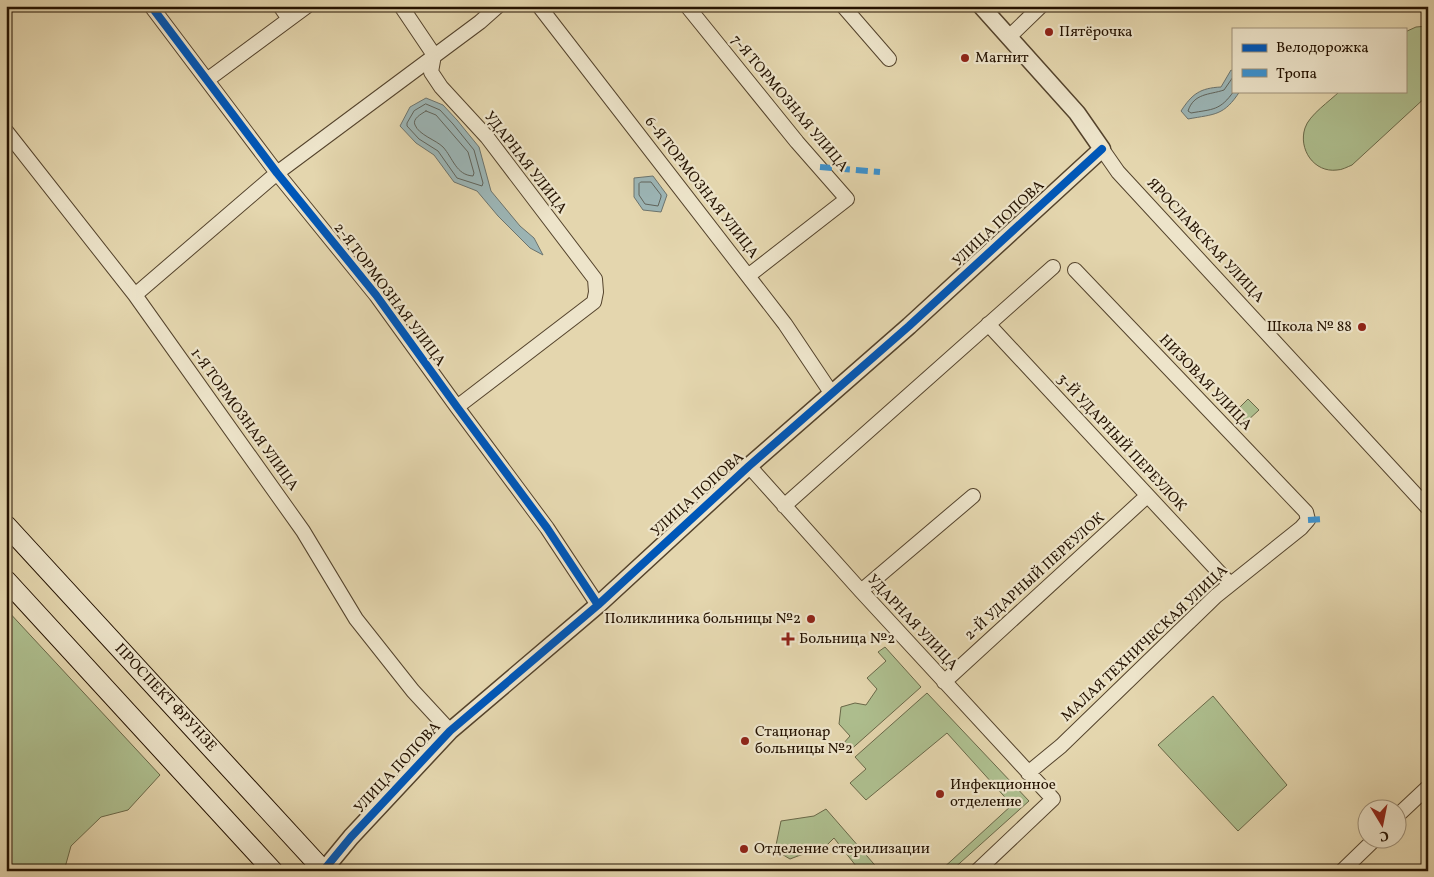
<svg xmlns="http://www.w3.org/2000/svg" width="1434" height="877" font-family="Vollkorn,serif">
  <rect width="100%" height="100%" fill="#e4d6ae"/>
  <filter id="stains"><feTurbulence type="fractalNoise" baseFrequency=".004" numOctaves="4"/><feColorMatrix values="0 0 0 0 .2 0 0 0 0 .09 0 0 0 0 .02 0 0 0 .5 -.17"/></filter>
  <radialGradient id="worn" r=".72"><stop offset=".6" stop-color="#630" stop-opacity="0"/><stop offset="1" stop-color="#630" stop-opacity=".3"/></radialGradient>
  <path fill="#aebf8f" stroke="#696848" d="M 1428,26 L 1428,95 L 1352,165 C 1347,167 1342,170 1337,170 C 1314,173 1298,149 1305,128 C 1309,115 1330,101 1340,91 L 1405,91 L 1405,32 L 1416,27 Z
    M 1248,399 L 1259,410 L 1246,422 L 1236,411 Z
    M 6,609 L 160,775 L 128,810 L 101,817 L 71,846 L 64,871 L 6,871 Z
    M 885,647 L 921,687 L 847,753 L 842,745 L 850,736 L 839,724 L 841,707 L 855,703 L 866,705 L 877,689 L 867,678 L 886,661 L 878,652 Z
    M 927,693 L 1029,801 L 951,871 L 940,871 L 1012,805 L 947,733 L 866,800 L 850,783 L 866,769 L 855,757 Z
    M 1213,696 L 1287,785 L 1238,831 L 1158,745 Z
    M 826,809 L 880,871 L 860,871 L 834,838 L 827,845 L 790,859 L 775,850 L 781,821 L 814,816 Z"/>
  <path fill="#9cb6b7" stroke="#6c746e" d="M 1231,70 L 1233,71 L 1233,91 L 1240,91 C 1224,116 1215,114 1188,119 L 1181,111 C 1192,94 1200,88 1221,87 Z
    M 426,98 L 443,105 L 457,120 L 479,147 L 491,191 L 520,226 L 534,238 L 543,255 L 530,248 L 498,216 L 477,191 L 454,182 L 434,155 L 416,143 L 400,126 L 410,107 Z
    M 653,176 L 667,195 L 661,212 L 643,210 L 634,197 L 634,178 Z"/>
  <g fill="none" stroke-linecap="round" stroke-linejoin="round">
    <path stroke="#60645c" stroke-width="1" d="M 1233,77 L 1224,90 C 1209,95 1194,93 1188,111 L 1191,113 C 1213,109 1220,111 1234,91
      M 426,104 L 440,110 L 453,124 L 474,150 L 483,183 L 482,186 L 457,178 L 438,151 L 419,139 L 407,126 L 407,123 L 414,111 Z
      M 426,111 L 436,115 L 468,152 L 474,173 L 473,176 C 456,175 453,158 443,147 C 436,140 419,135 415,125 C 412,119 421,114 426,111 Z
      M 641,182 L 651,182 L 661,195 L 661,197 L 658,206 L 645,204 L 639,195 L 639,184 Z"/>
    <defs>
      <path id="minor" d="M 151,6 L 277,173 L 376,295 L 457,407 L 547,528 L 598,605
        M 280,6 L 289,19
        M 401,6 L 434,55 L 431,72 L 441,87 L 487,137 L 595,279 L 596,292 L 594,302 L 457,407
        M 539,6 L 785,324 L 832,394
        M 687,6 L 797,142 L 847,199 L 748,276
        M 843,6 L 889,59
        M 1009,37 L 1041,6
        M 207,80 L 307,6
        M 6,131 L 135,295 L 303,531 L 356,619 L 413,691 L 450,731
        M 1102,149 L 1118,172 L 1428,508
        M 135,295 L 277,173 L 480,22 L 498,6
        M 988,324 L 1230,584
        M 749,466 L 861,591 L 1053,799 L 977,871
        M 784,506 L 1053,267
        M 861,591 L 973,496
        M 944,682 L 1147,496
        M 1028,773 L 1061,746 L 1216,596 L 1301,528 L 1308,520 L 1306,512 L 1075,270
        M 1396,817 L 1428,787
        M 1342,871 L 1374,840"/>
      <path id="tertiary" d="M 323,871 L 351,837 L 450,731 L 598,605 L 749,466 L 909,326 L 1102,149 L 1077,113 L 981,6"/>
      <path id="secondary" d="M 6,525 L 324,871
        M 6,580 L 273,871"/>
    </defs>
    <use href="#minor" stroke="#54432c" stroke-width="16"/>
    <use href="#tertiary" stroke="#54432c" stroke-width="19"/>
    <use href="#secondary" stroke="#241200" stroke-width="21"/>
    <use href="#minor" stroke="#ede4ca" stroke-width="14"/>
    <use href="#tertiary" stroke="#ede4ca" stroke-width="16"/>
    <use href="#secondary" stroke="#ede4ca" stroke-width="19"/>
    <path stroke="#3b92d0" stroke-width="6" stroke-dasharray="12 6" stroke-linecap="butt" d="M 820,167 L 880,172
      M 1308,520 L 1323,519"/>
    <defs>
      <path id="cycleway" d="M 151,6 L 277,173 L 376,295 L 457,407 L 547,528 L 598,605
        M 323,871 L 351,837 L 450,731 L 598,605 L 749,466 L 909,326 L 1102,149"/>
    </defs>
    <use href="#cycleway" stroke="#ede4ca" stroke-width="11"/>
    <use href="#cycleway" stroke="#0057b8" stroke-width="8"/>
  </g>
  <g fill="#8f2418" stroke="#ede4ca" stroke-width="2">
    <circle cx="1049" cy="32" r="5"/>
    <circle cx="965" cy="58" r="5"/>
    <circle cx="1362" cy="327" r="5"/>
    <circle cx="811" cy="619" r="5"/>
    <path d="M785.5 631.5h5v5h5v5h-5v5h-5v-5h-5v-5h5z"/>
    <circle cx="745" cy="741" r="5"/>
    <circle cx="940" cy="794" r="5"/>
    <circle cx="744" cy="849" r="5"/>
  </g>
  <g text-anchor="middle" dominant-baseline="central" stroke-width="4.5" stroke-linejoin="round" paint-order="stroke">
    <g font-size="15" fill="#241200" stroke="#ede4ca" text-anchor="start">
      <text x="1059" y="32">Пятёрочка</text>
      <text x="975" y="58">Магнит</text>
      <text x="1352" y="327" text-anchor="end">Школа № 88</text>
      <text x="801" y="619" text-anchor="end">Поликлиника больницы №2</text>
      <text x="799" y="639">Больница №2</text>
      <text x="755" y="732">Стационар<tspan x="755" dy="17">больницы №2</tspan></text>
      <text x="950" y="785">Инфекционное<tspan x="950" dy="17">отделение</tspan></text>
      <text x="754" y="849">Отделение стерилизации</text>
    </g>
    <g font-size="15" fill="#241200" stroke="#ede4ca">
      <text transform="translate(789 104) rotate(50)">7-Я ТОРМОЗНАЯ УЛИЦА</text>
      <text transform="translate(525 163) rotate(52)">УДАРНАЯ УЛИЦА</text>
      <text transform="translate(701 188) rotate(52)">6-Я ТОРМОЗНАЯ УЛИЦА</text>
      <text transform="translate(999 224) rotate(-43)">УЛИЦА ПОПОВА</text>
      <text transform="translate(1205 241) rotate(47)">ЯРОСЛАВСКАЯ УЛИЦА</text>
      <text transform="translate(389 295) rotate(53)">2-Я ТОРМОЗНАЯ УЛИЦА</text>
      <text transform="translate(1205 383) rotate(46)">НИЗОВАЯ УЛИЦА</text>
      <text transform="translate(244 420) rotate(54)">1-Я ТОРМОЗНАЯ УЛИЦА</text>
      <text transform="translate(1121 443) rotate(47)">3-Й УДАРНЫЙ ПЕРЕУЛОК</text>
      <text transform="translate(698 495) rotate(-42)">УЛИЦА ПОПОВА</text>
      <text transform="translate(1035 577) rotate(-42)">2-Й УДАРНЫЙ ПЕРЕУЛОК</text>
      <text transform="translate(912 623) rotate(47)">УДАРНАЯ УЛИЦА</text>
      <text transform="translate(1145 644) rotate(-43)">МАЛАЯ ТЕХНИЧЕСКАЯ УЛИЦА</text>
      <text transform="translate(165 698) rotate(47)">ПРОСПЕКТ ФРУНЗЕ</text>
      <text transform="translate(398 768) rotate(-47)">УЛИЦА ПОПОВА</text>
    </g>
  </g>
  <rect width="1434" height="877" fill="none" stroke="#e4d6ae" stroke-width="25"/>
  <rect x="8" y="8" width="1419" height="862" fill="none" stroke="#241200" stroke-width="2.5"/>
  <rect x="12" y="12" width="1409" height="852" fill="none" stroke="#241200"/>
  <rect x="1232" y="28" width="175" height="65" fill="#ede4ca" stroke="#9d9079"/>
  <rect x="1242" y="44" width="25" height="8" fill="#0057b8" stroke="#9d9079"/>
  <text x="1276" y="52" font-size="15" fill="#241200">Велодорожка</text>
  <rect x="1242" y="69" width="25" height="8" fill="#3b92d0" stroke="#9d9079"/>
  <text x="1276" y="78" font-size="15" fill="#241200">Тропа</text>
  <g transform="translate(1382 824) rotate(170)"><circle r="24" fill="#ede4ca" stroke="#9d9079"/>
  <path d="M0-4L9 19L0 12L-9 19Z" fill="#8f2418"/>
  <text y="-8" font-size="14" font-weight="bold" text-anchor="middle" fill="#241200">С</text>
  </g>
  <rect width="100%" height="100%" filter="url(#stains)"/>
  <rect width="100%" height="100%" fill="url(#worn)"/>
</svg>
